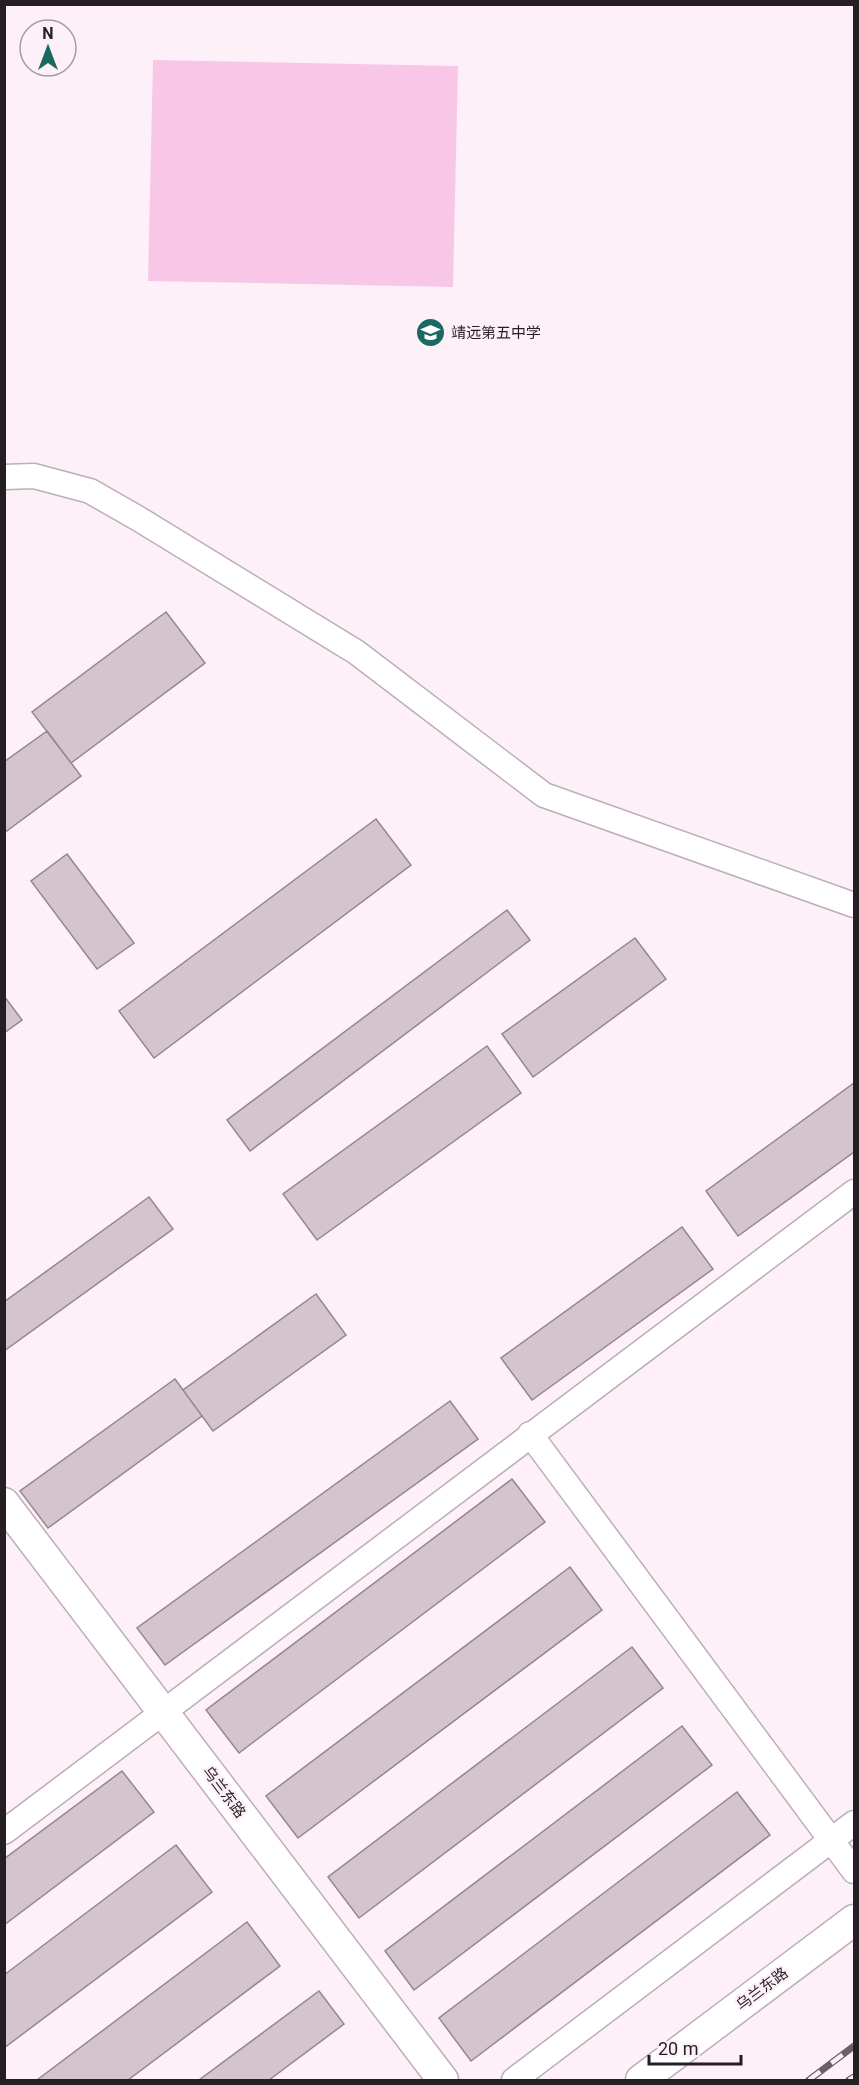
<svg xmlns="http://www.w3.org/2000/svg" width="859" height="2085" font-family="Roboto,'Noto Sans SC',sans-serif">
  <rect width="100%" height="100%" fill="#fdf0f9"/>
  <path fill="#f8c7e8" d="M 153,60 L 458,66 L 453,287 L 148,281 Z"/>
  <path fill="#d3c4ce" stroke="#958690" stroke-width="1.5" d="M 166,612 L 205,663 L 71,763 L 32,712 Z
    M 47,731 L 81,776 L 4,833 L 4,762 Z
    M 376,819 L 411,865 L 154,1058 L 119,1011 Z
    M 67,854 L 134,943 L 97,969 L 31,881 Z
    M 507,910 L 530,940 L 250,1151 L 227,1120 Z
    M 635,938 L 666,979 L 533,1077 L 502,1034 Z
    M 4,996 L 22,1020 L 4,1033 Z
    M 487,1046 L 521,1093 L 317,1240 L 283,1194 Z
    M 854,1083 L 854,1152 L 738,1236 L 706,1191 Z
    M 149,1197 L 173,1229 L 4,1351 L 4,1302 Z
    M 682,1227 L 713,1269 L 532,1400 L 501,1358 Z
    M 316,1294 L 346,1335 L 213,1431 L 183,1390 Z
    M 175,1379 L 202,1416 L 48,1528 L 20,1491 Z
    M 450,1401 L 478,1439 L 165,1665 L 137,1628 Z
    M 512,1479 L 545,1522 L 239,1753 L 206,1710 Z
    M 570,1567 L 602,1610 L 298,1838 L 266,1796 Z
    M 632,1647 L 663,1688 L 359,1918 L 328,1877 Z
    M 682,1726 L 712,1765 L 414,1990 L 385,1951 Z
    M 122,1771 L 154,1812 L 4,1925 L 4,1859 Z
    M 737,1792 L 770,1835 L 471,2061 L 439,2018 Z
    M 176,1845 L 212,1892 L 4,2048 L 4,1975 Z
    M 247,1922 L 280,1966 L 128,2080 L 37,2080 Z
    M 319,1991 L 344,2024 L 269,2080 L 199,2080 Z"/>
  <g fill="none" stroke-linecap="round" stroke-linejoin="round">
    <defs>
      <path id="minor" d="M 4,477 L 34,476 L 90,491 L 139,519 L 356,652 L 544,795 L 854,905
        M 530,1434 L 854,1871
        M 4,1832 L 854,1192
        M 514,2080 L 854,1823"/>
      <path id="tertiary" d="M 4,1503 L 443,2080
        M 641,2080 L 854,1920"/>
    </defs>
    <use href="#minor" stroke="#bdaeb7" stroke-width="27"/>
    <use href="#tertiary" stroke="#bdaeb7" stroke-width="33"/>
    <use href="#minor" stroke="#fff" stroke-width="24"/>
    <use href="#tertiary" stroke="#fff" stroke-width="30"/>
    <defs>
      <path id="rail" d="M 809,2080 L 854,2046
        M 849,2080 L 854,2077"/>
    </defs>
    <use href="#rail" stroke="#696166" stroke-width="7"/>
    <use href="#rail" stroke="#fdf0f9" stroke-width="4.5" stroke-dasharray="14" stroke-linecap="butt"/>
  </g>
  <defs>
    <symbol id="school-disc" viewBox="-11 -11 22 22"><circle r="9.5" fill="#1c6863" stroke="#fdf0f9"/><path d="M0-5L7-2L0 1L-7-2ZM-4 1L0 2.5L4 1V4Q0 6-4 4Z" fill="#fff"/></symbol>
  </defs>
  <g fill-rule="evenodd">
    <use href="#school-disc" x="414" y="316" width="33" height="33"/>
  </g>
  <g text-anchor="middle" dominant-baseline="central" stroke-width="5" stroke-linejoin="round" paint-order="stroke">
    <g font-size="15" fill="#251f23" stroke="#fdf0f9" text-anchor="start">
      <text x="451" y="333">靖远第五中学</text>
    </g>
    <g font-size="15" fill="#251f23" stroke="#fdf0f9">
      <text transform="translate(224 1792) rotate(53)">乌兰东路</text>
      <text transform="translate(762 1989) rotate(-37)">乌兰东路</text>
    </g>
  </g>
  <rect width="859" height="2085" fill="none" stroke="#251f23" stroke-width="12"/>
  <g transform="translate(48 48)"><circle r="28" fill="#fdf0f9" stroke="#a79ca3" stroke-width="1.5"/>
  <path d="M0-4.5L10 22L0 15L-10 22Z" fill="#1c6863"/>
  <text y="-9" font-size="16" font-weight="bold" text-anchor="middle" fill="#251f23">N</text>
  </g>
  <path d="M649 2055v9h92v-9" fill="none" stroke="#251f23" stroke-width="3"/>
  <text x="658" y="2055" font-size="18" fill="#251f23" stroke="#fdf0f9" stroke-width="4.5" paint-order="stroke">20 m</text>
</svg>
